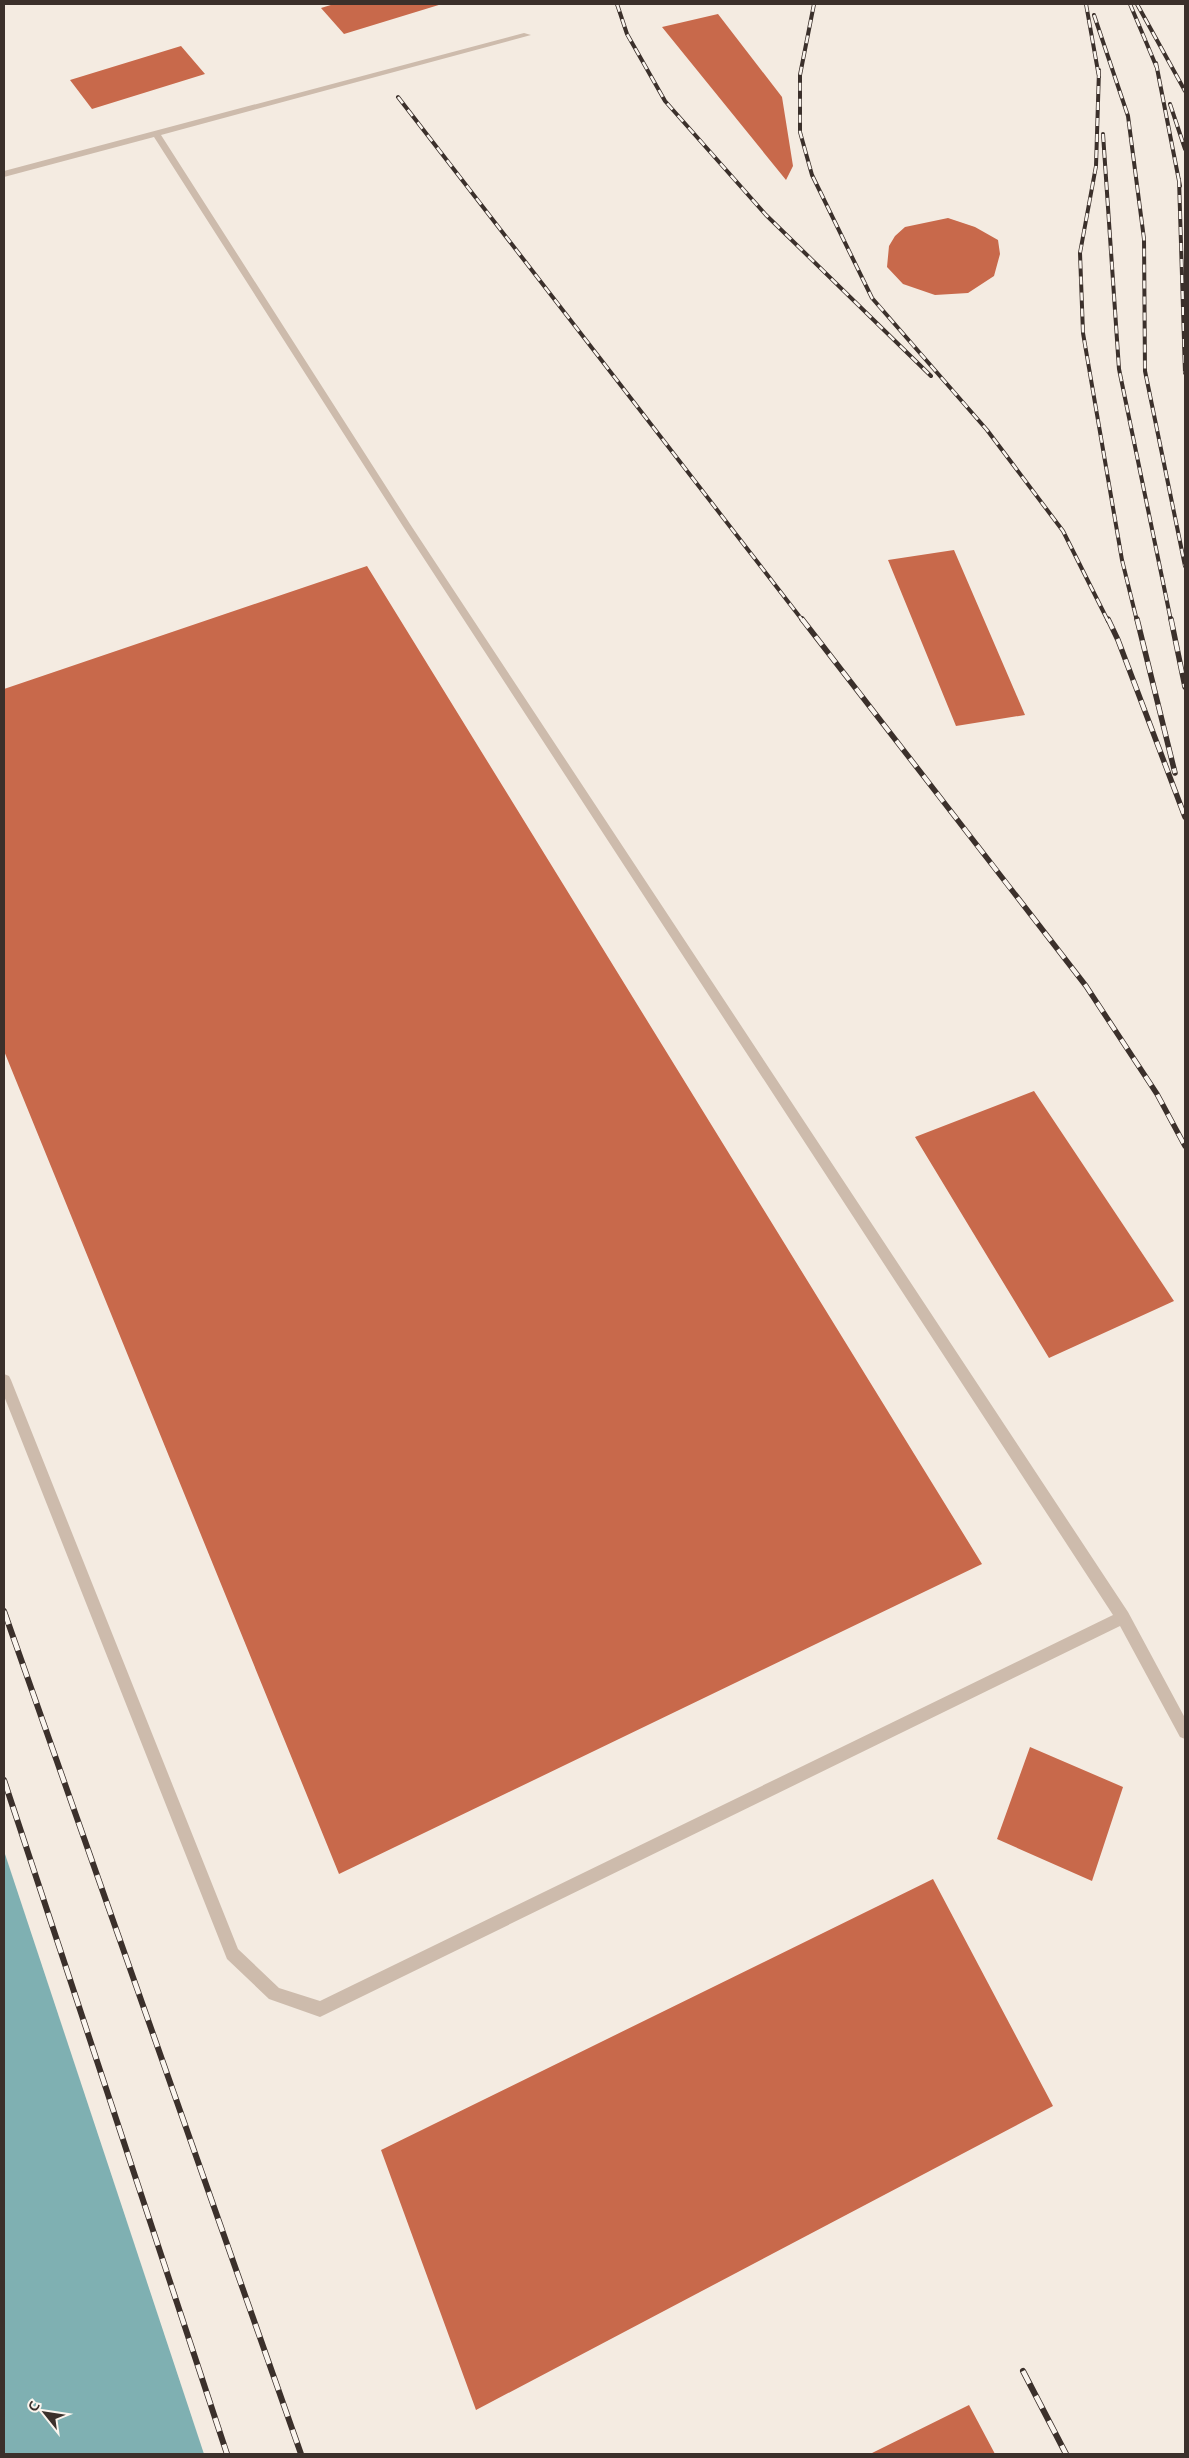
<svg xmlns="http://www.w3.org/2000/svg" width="1189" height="2458" font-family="Ubuntu,sans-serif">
  <rect width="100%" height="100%" fill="#f4ebe1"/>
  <path fill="#7fb0b2" d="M 4,1851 L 204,2454 L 4,2454 Z"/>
  <path fill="#c8694b" d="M 334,4 L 442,4 L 344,34 L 321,8 Z
    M 718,14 L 782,97 L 793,166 L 786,180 L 662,27 Z
    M 181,46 L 205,74 L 92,109 L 70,80 Z
    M 948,218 L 975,227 L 998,240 L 1000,254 L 994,276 L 968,293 L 935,295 L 903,284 L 887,267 L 889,246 L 895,236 L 905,227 Z
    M 954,550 L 1025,715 L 956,726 L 888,560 Z
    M 367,566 L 982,1564 L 339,1874 L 4,1051 L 4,689 Z
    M 1034,1091 L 1174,1301 L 1049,1358 L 915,1137 Z
    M 1030,1747 L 1123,1787 L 1092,1881 L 997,1839 Z
    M 933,1879 L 1053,2106 L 476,2410 L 381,2150 Z
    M 969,2405 L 995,2454 L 870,2454 Z"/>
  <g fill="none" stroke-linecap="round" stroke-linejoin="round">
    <path fill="#cdbbac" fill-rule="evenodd" d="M 524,33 L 531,35 L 161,135 L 410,524 L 1128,1612 L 1185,1718 L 1185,1739 L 1180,1737 L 1120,1626 L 320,2017 L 269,1999 L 227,1959 L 4,1396 L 4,1374 L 9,1376 L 11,1380 L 238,1949 L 279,1988 L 320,2001 L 1113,1615 L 404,528 L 154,137 L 4,177 L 4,171 Z"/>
    <defs>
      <path id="rail-far2" d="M 617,4 L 627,34 L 665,101 L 766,215 L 931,376
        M 814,4 L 800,75 L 800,132 L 812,175 L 872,298 L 987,430 L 1063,531 L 1108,621
        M 1086,4 L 1099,77
        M 1130,4 L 1157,68
        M 1137,4 L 1185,91
        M 1094,15 L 1128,116 L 1144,239 L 1145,371 L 1185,566
        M 1156,63 L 1180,186
        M 1099,70 L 1096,166 L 1080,253 L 1083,333 L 1122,560 L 1137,621
        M 398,97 L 803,621
        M 1170,104 L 1185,149
        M 1103,134 L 1119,369 L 1171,621
        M 1179,179 L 1185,373"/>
      <path id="rail-far1" d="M 802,619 L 1086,986 L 1157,1094 L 1185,1146
        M 1108,619 L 1118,640 L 1185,817
        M 1137,619 L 1175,773
        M 1171,619 L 1185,687"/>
      <path id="rail" d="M 4,1611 L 301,2454
        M 4,1780 L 227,2454
        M 1023,2371 L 1066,2454"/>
    </defs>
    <use href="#rail-far2" stroke="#3b302b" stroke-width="4"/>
    <use href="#rail-far1" stroke="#3b302b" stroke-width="5.5"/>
    <use href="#rail" stroke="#3b302b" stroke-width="6"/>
    <use href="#rail-far2" stroke="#fbf5ee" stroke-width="2.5" stroke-dasharray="8" stroke-linecap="butt"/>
    <use href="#rail-far1" stroke="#fbf5ee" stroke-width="4" stroke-dasharray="11" stroke-linecap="butt"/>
    <use href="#rail" stroke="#fbf5ee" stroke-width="4.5" stroke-dasharray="14" stroke-linecap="butt"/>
  </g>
  <rect width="1189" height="2458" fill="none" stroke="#3b302b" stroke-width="10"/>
  <g transform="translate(45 2413) rotate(300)" stroke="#fbf5ee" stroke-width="4" paint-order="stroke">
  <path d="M0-4L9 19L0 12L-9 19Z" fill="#3b302b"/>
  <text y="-8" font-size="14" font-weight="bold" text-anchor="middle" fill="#3b302b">С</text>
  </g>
</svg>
